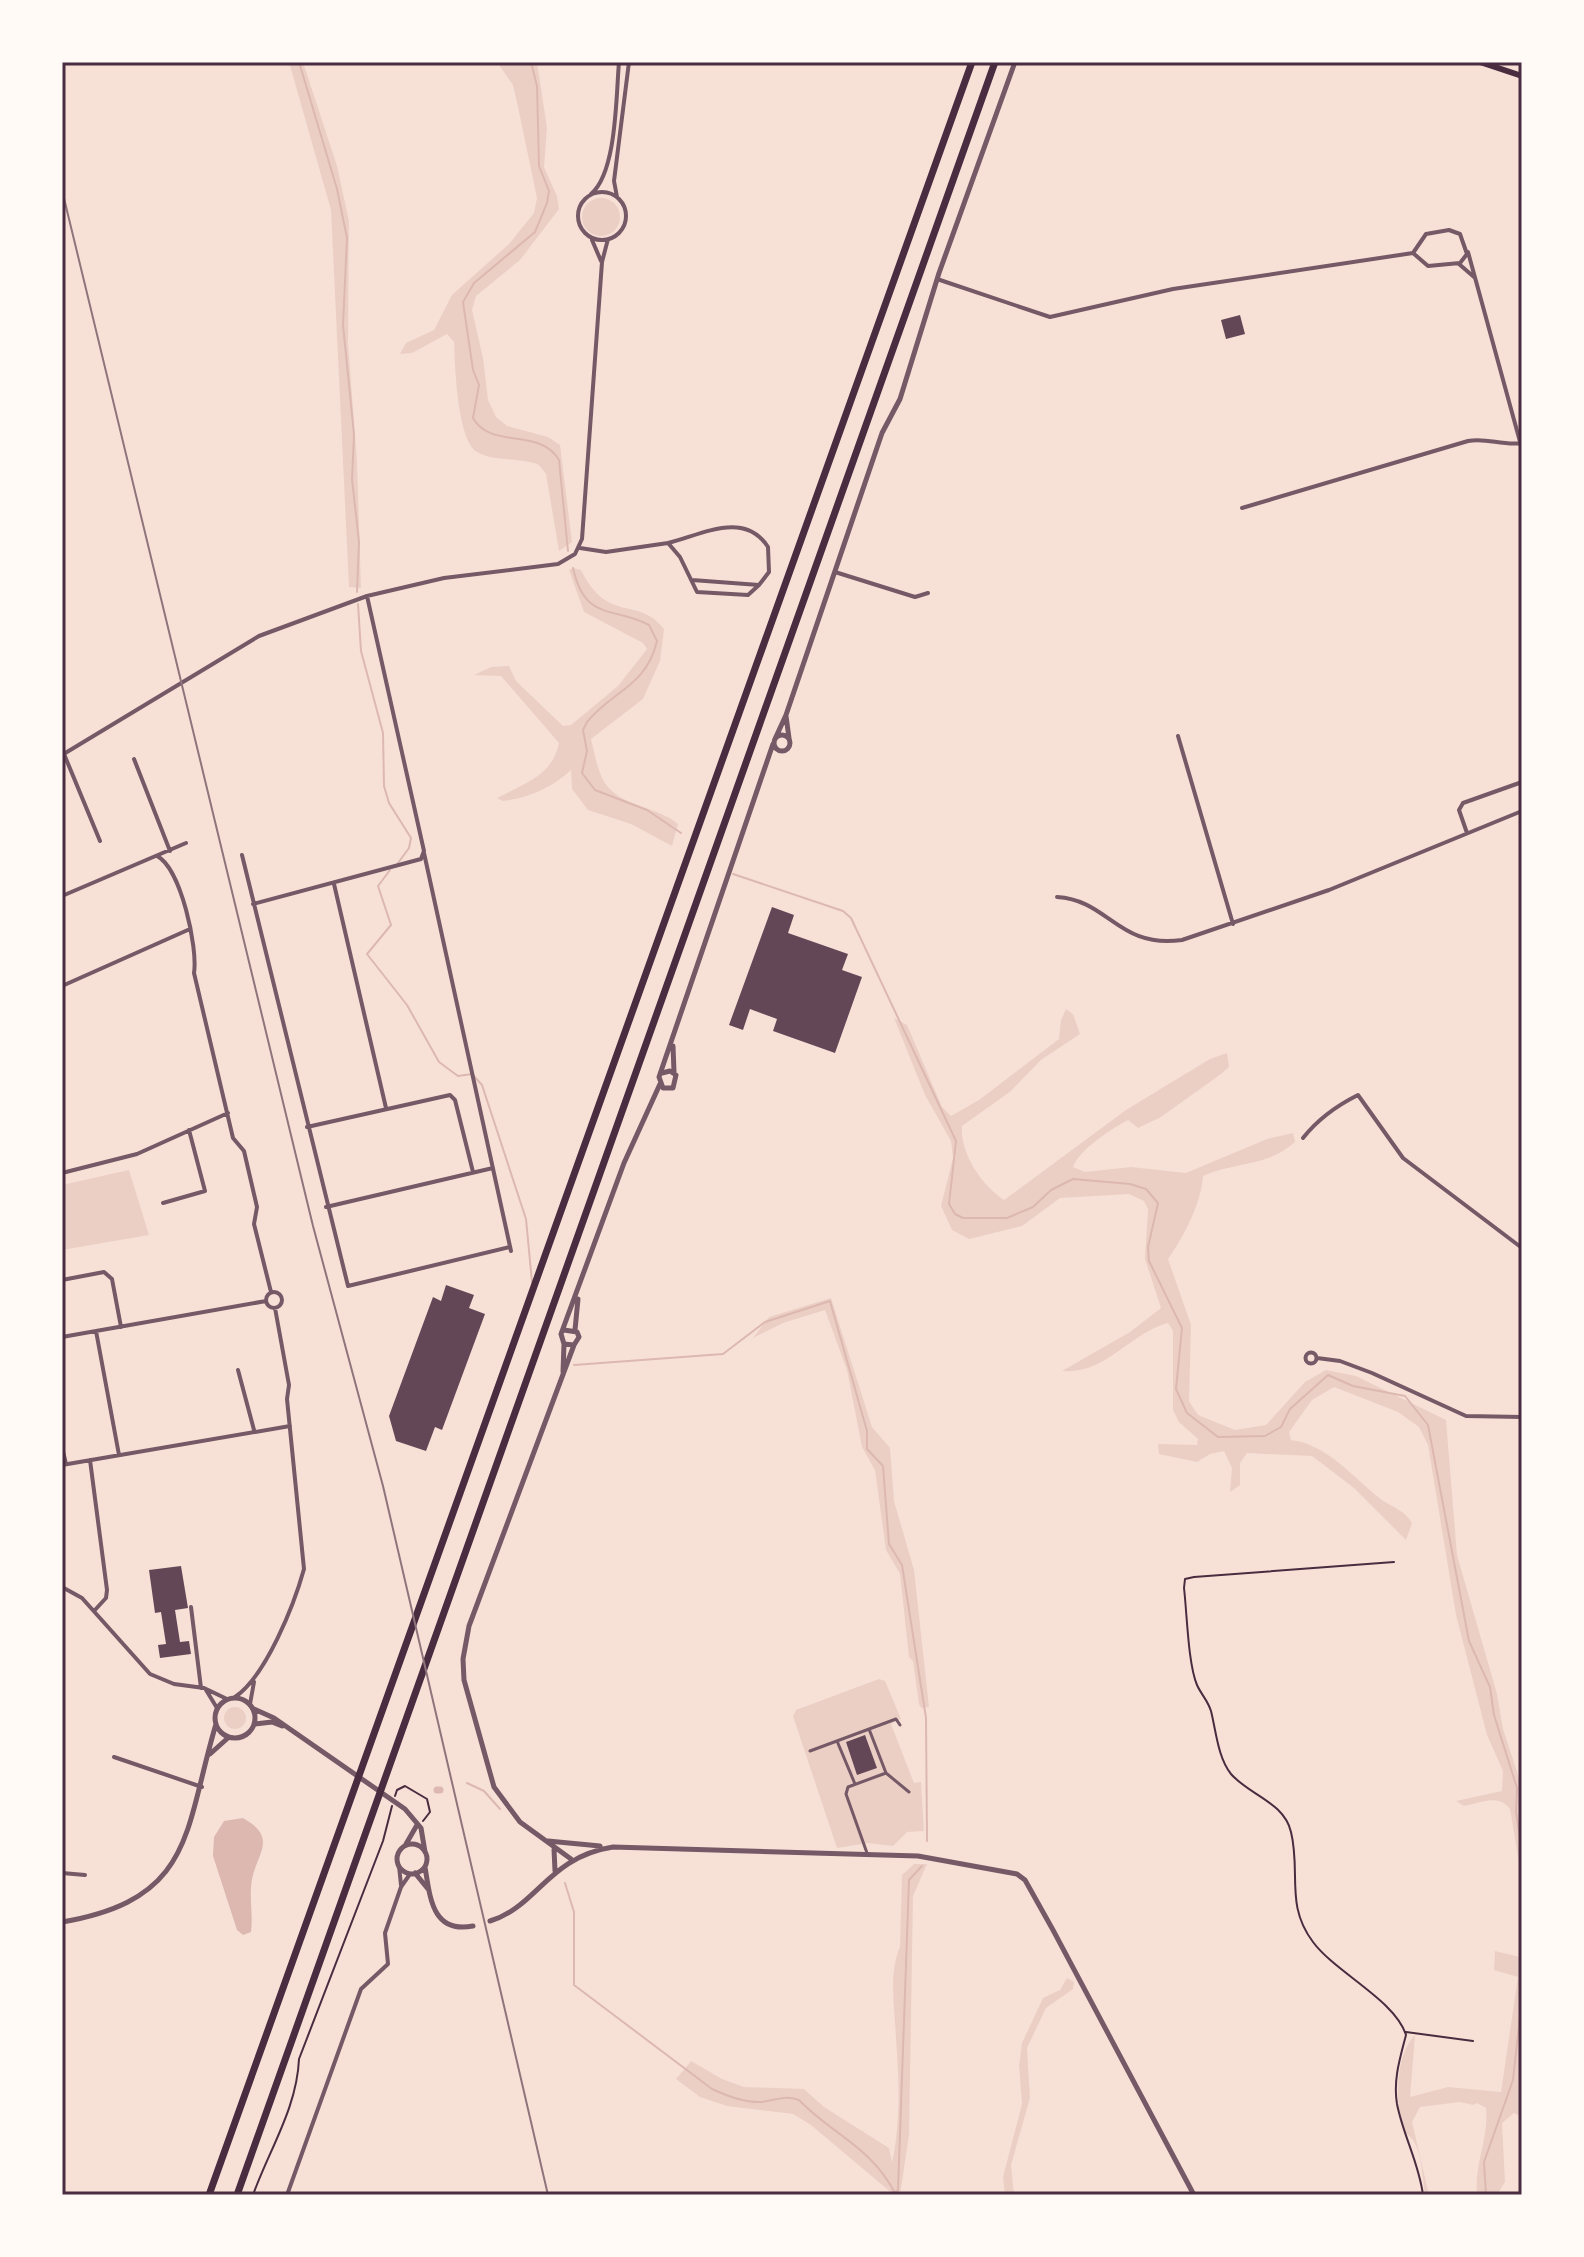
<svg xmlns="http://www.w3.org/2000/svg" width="1584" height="2257" font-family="Mulish,sans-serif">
  <rect width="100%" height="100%" fill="#f7e1d7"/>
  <path fill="#ebcfc5" d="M 289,62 L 303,62 L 337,166 L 349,221 L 348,343 L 357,461 L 361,588 L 349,587 L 331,210 Z
    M 497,62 L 537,62 L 547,128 L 544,167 L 557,196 L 559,209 L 520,260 L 476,296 L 472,310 L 483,358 L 488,400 L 496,417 L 507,426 L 548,437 L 560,445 L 572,542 L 559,551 L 546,474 L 539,465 C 520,457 494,462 477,452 C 457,440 455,365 454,342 L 447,334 L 412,353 L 400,354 L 406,343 L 434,330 L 452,295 L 509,244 L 534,213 L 537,198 L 518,107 L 513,85 Z
    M582 217a19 19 0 1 1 38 0a19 19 0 1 1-38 0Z
    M 573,568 L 581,570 C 608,625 638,595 664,629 L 660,661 L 643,699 L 591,739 C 595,754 598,777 609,788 C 626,807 658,807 678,824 L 672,846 L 631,824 L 588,810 L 572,789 L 571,770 C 552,788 528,798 503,801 L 497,798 C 525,783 552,776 559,743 L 501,676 L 474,675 L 491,667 L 509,666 L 516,681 L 563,726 L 571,725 L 618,686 L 647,649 L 643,643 L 584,612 L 569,570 Z
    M 1066,1009 L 1073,1014 L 1080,1034 L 1041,1060 L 1011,1091 L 962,1126 C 960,1153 981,1185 1004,1200 L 1126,1110 L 1210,1059 L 1227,1053 L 1229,1067 L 1221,1074 L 1161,1117 L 1138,1128 L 1128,1120 C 1110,1130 1080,1149 1073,1167 L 1085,1172 L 1131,1167 L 1186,1173 L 1267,1139 L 1293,1133 L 1295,1142 C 1265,1168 1237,1161 1203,1176 C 1201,1204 1184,1236 1168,1259 L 1191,1325 L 1189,1401 L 1198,1415 L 1235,1430 L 1266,1425 L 1305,1382 L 1326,1370 L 1356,1376 L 1446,1420 L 1457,1555 L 1497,1694 L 1503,1729 L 1522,1787 L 1522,1880 L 1510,1809 C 1498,1793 1480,1803 1464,1806 L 1456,1801 L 1502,1791 L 1503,1771 L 1487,1735 L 1456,1615 L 1428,1445 L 1419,1427 L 1398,1412 L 1334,1387 L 1312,1400 L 1289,1432 L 1291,1440 C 1329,1445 1353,1478 1382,1500 C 1394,1508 1404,1510 1412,1523 L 1406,1540 L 1354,1488 L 1312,1456 L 1247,1453 L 1240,1463 L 1240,1485 L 1230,1492 L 1232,1468 L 1224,1451 L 1210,1454 L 1197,1462 L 1159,1454 L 1158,1444 L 1197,1445 L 1198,1439 L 1179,1422 L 1173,1410 L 1173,1331 L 1168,1323 C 1130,1333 1105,1375 1062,1371 L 1130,1332 L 1161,1308 L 1145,1259 L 1148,1209 L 1144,1201 L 1129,1194 L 1060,1198 L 1022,1226 L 969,1239 L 952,1230 L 941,1206 L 953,1158 L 951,1141 L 925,1095 L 894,1018 L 907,1025 L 942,1107 L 951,1116 L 979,1100 L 1059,1039 L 1061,1020 Z
    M 129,1170 L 149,1235 L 62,1250 L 62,1185 Z
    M 831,1298 L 872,1427 L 890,1448 L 894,1501 L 914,1570 L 929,1707 L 921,1708 L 919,1704 L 913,1661 L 909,1657 L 900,1574 L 886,1550 L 875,1470 L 862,1447 L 847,1370 L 825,1310 L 783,1323 L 753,1338 L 769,1317 Z
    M 879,1679 L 885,1681 L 901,1719 L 891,1724 L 914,1783 L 921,1782 L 924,1831 L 907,1832 L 893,1846 L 868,1843 L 837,1848 L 793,1716 L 796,1710 Z
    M224 1718a11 11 0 1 1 22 0a11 11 0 1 1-22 0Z
    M 914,1864 L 927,1864 L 913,1896 L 909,2135 L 900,2195 L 894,2195 L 811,2125 L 793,2114 L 727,2106 L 700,2097 L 676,2079 L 691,2061 L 722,2079 L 744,2087 L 804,2089 L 824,2107 L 889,2148 L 892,2162 C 901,2123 899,2078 896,2039 C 895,2010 888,1974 900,1947 L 902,1875 Z
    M 1495,1951 L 1520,1957 L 1522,1952 L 1522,2117 L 1514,2113 L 1502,2123 L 1505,2182 L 1497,2195 L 1477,2195 C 1474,2164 1489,2138 1486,2108 L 1477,2103 L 1473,2105 L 1460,2102 L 1420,2107 L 1412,2122 L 1429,2195 L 1425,2195 C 1423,2179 1422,2154 1413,2140 C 1408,2134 1404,2133 1402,2125 C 1395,2099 1396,2054 1415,2035 L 1410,2097 L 1448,2087 L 1501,2092 L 1518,1977 L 1494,1970 Z
    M 1067,1978 L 1074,1982 L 1073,1989 L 1046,2008 L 1027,2048 L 1030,2098 L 1011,2165 L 1014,2195 L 1005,2195 L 1003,2177 L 1022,2104 L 1019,2066 L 1022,2043 L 1043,1998 L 1060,1990 Z"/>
  <path fill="#dcb8b0" d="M 243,1818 C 282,1840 252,1856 251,1888 C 250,1903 253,1917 251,1932 L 243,1935 L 237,1930 L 213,1856 L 214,1837 L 224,1821 Z"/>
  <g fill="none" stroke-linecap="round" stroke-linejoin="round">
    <path stroke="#dcb8b0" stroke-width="2" d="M 299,62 L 337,189 L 347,238 L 343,325 L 354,435 L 352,479 L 359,542 L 357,592
      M 531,62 L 537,86 L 539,166 L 549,191 L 547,203 L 535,232 L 474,283 L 463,302 L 473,370 L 479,385 L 473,418 C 491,450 540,427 559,460 L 568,551
      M 573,568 C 585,622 613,606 649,625 L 657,641 C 646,687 613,690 587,722 L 583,730 L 587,751 L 582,773 L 595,790 L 647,810 L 681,833
      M 358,604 L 361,651 L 383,733 L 384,786 L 389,803 L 411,838 L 409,848 L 398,863
      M 390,870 L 378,886 L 391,925 L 367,954 L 407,1005 L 439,1062 L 458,1076 L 472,1074 L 482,1085 L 526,1219 L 532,1282
      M 733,874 L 843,911 L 851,918 L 956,1141 L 949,1204 L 955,1214 L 963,1218 L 1007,1218 L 1033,1207 L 1051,1190 L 1073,1179 L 1130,1184 L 1146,1189 L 1158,1203 L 1148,1247 L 1149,1261 L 1182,1328 L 1176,1389 L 1187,1413 L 1218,1437 L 1265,1436 L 1281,1427 L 1290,1409 L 1328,1375 L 1353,1386 L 1405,1396 L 1428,1425 L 1469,1641 L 1490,1687 L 1494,1715 L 1517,1788 L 1516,1812 L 1522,1850
      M 574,1365 L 723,1354 L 765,1322 L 830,1301 L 867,1431 L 867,1449 L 883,1466 L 889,1544 L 902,1565 L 926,1718 L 927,1841
      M 467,1783 L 484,1791 L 500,1809
      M 565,1883 L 574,1912 L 574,1985 L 712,2089 C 727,2096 745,2103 762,2102 C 777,2100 784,2095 799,2100 C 834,2136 872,2147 896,2195
      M 892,2195 L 898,2190 L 909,1880 L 922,1866
      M 1486,2195 L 1484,2162 L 1513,2080 L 1522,1998"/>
    <path stroke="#dcb8b0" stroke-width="7" d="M 437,1790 L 440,1790"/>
  </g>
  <path fill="#644757" d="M 1240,315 L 1245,334 L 1226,339 L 1221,320 Z
    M 772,907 L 794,915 L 788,933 L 848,954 L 842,970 L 862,977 L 835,1053 L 773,1031 L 777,1019 L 750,1009 L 743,1030 L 729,1025 Z
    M 446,1285 L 474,1295 L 469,1308 L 485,1314 L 442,1430 L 435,1427 L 426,1451 L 396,1441 L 389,1416 L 433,1297 L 441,1301 Z
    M 181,1566 L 188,1608 L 175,1610 L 180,1642 L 189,1641 L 191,1654 L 160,1658 L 158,1645 L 166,1644 L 161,1612 L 155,1613 L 149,1570 Z
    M 865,1735 L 877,1768 L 857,1775 L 846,1742 Z"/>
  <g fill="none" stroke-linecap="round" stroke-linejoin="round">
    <path stroke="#4a2c40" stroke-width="2" d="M 1394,1562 L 1194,1577 L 1185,1579 L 1184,1588 C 1187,1613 1188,1664 1197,1685 C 1201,1694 1208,1701 1211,1711 C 1216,1731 1218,1758 1231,1774 C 1249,1795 1284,1802 1291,1832 C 1301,1873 1285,1905 1313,1942 C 1336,1973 1395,2000 1406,2035 C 1400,2058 1393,2080 1397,2104 C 1403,2135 1419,2163 1423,2195
      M 395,1796 L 397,1790 L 405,1786 L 427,1799 L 430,1812 L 423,1821
      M 1406,2032 L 1473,2041
      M 253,2195 C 269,2150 297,2108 299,2059 L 383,1841 L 392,1806"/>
    <path stroke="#755966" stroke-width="3" d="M 869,1729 L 886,1773
      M 837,1741 L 855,1784
      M 810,1751 L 896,1719 L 900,1725
      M 867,1853 L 846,1794 L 848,1787 L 886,1773 L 909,1792"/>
    <path stroke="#755966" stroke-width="4" d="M578 216a24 24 0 1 1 48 0a24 24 0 1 1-48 0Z
      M 591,194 C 617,172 616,95 619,62
      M 617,197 L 614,181 L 629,62
      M 1449,230 L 1460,234 L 1467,254 L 1460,263 L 1428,266 L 1413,253 L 1426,234 Z
      M 592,240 L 601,261
      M 1468,252 L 1522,449
      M 1459,264 L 1474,277
      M 937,279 L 1050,317 L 1173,289 L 1413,253
      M 1242,508 L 1468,441 C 1486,437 1502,446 1522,443
      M 668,543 C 701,535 744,510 768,547 L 769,572 L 759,585 L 692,580
      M 580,548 L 606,552 L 668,543 L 680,557 L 697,592 L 748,595 L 759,585
      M 835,572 L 915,597 L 928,593
      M 1178,736 L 1233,924
      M 64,754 L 100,841
      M 62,755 L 259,636 L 367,596 L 444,578 L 558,564 L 575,554 L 582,539 L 602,262 L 608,239
      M 134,759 L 170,851
      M 1467,833 L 1459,810 L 1463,803 L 1522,782
      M 424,853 L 511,1251
      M 62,855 L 62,856
      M 242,855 L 348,1286 L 510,1247
      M 157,856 C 181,868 198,948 194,973 L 233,1138 L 244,1151 L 257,1207 L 254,1224 L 271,1292
      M 334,884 L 386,1108
      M 62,896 L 186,843
      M 1057,897 C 1109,900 1118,949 1182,940 L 1329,890 L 1522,811
      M 253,904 L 421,859 L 424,851 L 367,596
      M 62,986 L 190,929
      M 307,1127 L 450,1095 L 455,1100 L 473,1172
      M 1303,1138 C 1318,1119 1336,1106 1358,1095 L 1403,1158 L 1522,1248
      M 62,1173 L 137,1154 L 228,1113
      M 163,1203 L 205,1191 L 189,1130
      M 326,1207 L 493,1168
      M 62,1280 L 104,1272 L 112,1279 L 121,1327
      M266 1300a8 8 0 1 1 16 0a8 8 0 1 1-16 0Z
      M 96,1331 L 119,1455
      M 62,1337 L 266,1301
      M1305.5 1358a5.5 5.5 0 1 1 11 0a5.5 5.5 0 1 1-11 0Z
      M 1317,1358 L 1340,1361 L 1372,1373 L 1466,1416 L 1522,1417
      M 238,1370 L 254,1430
      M 62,1447 L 66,1464
      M 90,1460 L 107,1590 L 106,1598 L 94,1611
      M 62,1465 L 290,1426
      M 62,1587 L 82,1598 L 150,1674 L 174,1684 L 204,1688 L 227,1699
      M 191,1607 L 201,1688
      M 206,1690 L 217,1708
      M 235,1697 C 266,1676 294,1605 304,1569 L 287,1399 L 289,1385 L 275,1308
      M 250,1704 L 254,1682
      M 114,1757 L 202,1787
      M 399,1866 L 401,1885
      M 62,1873 L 85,1875
      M 287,2195 L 361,1989 L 388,1964 L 385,1933 L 401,1887 L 410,1874"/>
    <path stroke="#755966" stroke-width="5" d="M 786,716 L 789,738
      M774 743a8 8 0 1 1 16 0a8 8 0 1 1-16 0Z
      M 775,739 L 786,715 L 882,433 L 900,399 L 939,273 L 1015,62
      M 673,1046 L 674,1072
      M 662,1073 L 670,1071 L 676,1075 L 673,1088 L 663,1088 L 659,1077 L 773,744
      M 564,1330 L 577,1332 L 579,1337 L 574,1345 L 564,1344 L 561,1334 L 624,1163 L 660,1084
      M 575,1330 L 578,1299
      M 563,1372 L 564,1344
      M215 1718a20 20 0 1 1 40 0a20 20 0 1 1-40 0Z
      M 254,1709 L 274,1718 L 405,1809 L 421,1828 L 425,1852
      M 255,1724 L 272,1722 L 282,1726
      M 210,1754 L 229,1737
      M 548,1841 L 600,1846
      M 406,1844 L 417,1825
      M397 1859a15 15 0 1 1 30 0a15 15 0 1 1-30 0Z
      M 554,1849 L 555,1871
      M 571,1859 L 520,1822 L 494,1787 L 464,1680 L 463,1659 L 469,1626 L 574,1345
      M 425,1867 C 430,1897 432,1934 473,1926
      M 415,1873 L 428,1889
      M 490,1921 C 537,1907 548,1857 613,1847 L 918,1856 L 1017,1874 L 1025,1880 L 1053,1930 L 1194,2195
      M 62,1922 C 195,1899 184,1831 216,1724"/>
    <path stroke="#4a2c40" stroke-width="6" d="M 1480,62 L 1522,76"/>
    <path stroke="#4a2c40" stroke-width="7" d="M 209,2195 L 972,62
      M 237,2195 L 995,62"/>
    <path stroke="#8f747c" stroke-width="2" d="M 62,190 L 313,1226 L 383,1486 L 548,2195"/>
  </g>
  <rect width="1584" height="2257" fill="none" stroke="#fffaf5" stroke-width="128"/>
  <rect x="64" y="64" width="1456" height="2129" fill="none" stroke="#4a2c40" stroke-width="3"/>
</svg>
